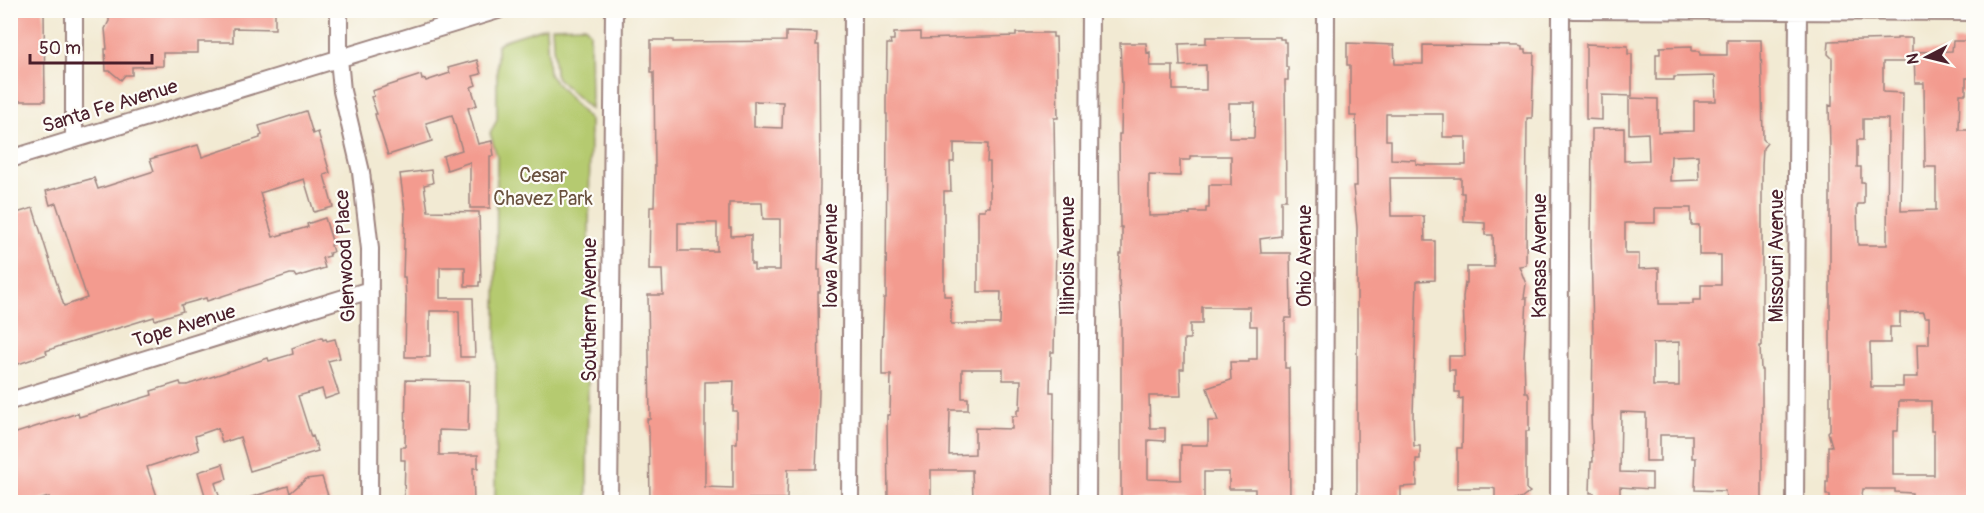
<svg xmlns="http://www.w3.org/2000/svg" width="1984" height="513" font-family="Pangolin,sans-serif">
  <rect width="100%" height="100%" fill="#fdfcf7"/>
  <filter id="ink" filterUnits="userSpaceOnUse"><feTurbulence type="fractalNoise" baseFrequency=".0167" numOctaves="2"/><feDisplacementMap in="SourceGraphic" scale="12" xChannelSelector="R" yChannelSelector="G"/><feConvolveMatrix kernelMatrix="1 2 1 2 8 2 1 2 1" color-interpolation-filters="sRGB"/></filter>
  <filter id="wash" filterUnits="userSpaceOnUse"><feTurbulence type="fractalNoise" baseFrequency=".008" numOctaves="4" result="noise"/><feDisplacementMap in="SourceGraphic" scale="24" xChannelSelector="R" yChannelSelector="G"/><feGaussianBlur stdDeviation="1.35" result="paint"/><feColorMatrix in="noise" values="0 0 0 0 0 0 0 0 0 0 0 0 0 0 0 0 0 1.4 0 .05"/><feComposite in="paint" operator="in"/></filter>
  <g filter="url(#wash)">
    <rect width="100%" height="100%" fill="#f2ead3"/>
    <path fill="#b5ca6f" stroke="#80744d" stroke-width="1.5" d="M 585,26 L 590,32 L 591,110 L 557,78 L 555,73 L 552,27 Z
      M 546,27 L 549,75 L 590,121 L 587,502 L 495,502 L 497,156 L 490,133 L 497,120 L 497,46 L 505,40 Z"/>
    <g id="blocks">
      <path fill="#f39b8f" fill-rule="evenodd" d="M 10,10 L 44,10 L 45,101 L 10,101 Z
        M 109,10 L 275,10 L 275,29 L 233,28 L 233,42 L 198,42 L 198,53 L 163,53 L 163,66 L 132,67 L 132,75 L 125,75 L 121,80 L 110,71 L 106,71 L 105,49 L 107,49 L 105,29 L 109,21 Z
        M 786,32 L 817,33 L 816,45 L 819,45 L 820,184 L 818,270 L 820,270 L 820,292 L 818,292 L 819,393 L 816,469 L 788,469 L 787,499 L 749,499 L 749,502 L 734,502 L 734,500 L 675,499 L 675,502 L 650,502 L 649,432 L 648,432 L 647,419 L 650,419 L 648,295 L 663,295 L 662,270 L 649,270 L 650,207 L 654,207 L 655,171 L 654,72 L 651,72 L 651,40 L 673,40 L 673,42 L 786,41 ZM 754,101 L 783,102 L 782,128 L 754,127 ZM 729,203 L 762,203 L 763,219 L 780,219 L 780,270 L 754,270 L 754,264 L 751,264 L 751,235 L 731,236 L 731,228 L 729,228 ZM 678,223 L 717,223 L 717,251 L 678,251 ZM 734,381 L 733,411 L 737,411 L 737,443 L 733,443 L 733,488 L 705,487 L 705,382 Z
        M 921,32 L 921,39 L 1016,36 L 1016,33 L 1053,33 L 1053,37 L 1056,37 L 1058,118 L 1054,118 L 1056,243 L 1054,352 L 1051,352 L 1050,392 L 1054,392 L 1053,502 L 1017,502 L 1017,498 L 973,499 L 972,470 L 931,470 L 931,498 L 888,498 L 887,423 L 887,415 L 890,415 L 891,375 L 882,375 L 882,354 L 884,298 L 886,298 L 887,114 L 886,114 L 886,100 L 887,44 L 891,44 L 890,40 L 894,40 L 894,33 ZM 954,143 L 988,144 L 987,162 L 990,162 L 990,207 L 985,207 L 985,210 L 978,210 L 978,292 L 1001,292 L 1000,324 L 951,324 L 951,296 L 944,296 L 944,191 L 951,191 L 950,162 L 954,162 ZM 962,369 L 1003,369 L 1003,380 L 1021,380 L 1020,410 L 1017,410 L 1017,416 L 1012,416 L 1012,429 L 975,428 L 975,454 L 949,455 L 950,410 L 968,410 L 968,398 L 962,398 Z
        M 1206,37 L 1280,37 L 1280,39 L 1284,39 L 1284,42 L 1286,42 L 1286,67 L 1288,67 L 1288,80 L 1285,80 L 1286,200 L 1281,200 L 1281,236 L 1260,239 L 1261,253 L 1290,253 L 1291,318 L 1286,318 L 1285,323 L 1285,368 L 1289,368 L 1290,501 L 1255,501 L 1255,489 L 1229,489 L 1229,472 L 1204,472 L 1204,502 L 1190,502 L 1190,499 L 1121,498 L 1121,318 L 1119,276 L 1120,254 L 1122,254 L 1122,227 L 1120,227 L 1119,134 L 1121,134 L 1122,84 L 1120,43 L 1146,43 L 1147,53 L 1150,52 L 1150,66 L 1173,66 L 1173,90 L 1206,90 L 1206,65 L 1180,66 L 1179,44 L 1206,43 ZM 1229,103 L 1255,103 L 1254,138 L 1229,138 ZM 1190,156 L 1231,156 L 1231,185 L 1209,185 L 1209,208 L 1206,208 L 1206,212 L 1190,212 L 1190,214 L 1180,215 L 1149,216 L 1149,175 L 1180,176 L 1180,160 L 1190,160 ZM 1202,307 L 1250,307 L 1250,326 L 1257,326 L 1257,359 L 1249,359 L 1249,362 L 1230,362 L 1231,380 L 1207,388 L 1218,421 L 1208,421 L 1208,445 L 1181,445 L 1181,480 L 1148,479 L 1148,440 L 1165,441 L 1165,428 L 1150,428 L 1149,396 L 1181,396 L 1180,369 L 1184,369 L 1184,339 L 1190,339 L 1190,324 L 1202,324 Z
        M 1897,38 L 1912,38 L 1912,62 L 1883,62 L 1883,92 L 1903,93 L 1901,211 L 1936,210 L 1936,167 L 1925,167 L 1924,83 L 1915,83 L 1914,52 L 1952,51 L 1953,41 L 1972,41 L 1972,62 L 1970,62 L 1970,78 L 1966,78 L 1966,94 L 1960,94 L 1959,130 L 1974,130 L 1974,498 L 1928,498 L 1928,502 L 1912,502 L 1912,493 L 1895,492 L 1895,489 L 1863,489 L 1861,502 L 1830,502 L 1830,495 L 1826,495 L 1826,482 L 1828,482 L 1828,446 L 1832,446 L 1828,432 L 1830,430 L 1830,149 L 1829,105 L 1832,106 L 1832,58 L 1828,54 L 1829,41 L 1897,39 ZM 1863,119 L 1888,119 L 1887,245 L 1858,245 L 1857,207 L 1858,204 L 1864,204 L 1864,182 L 1861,182 L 1861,167 L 1857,167 L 1857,140 L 1863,140 ZM 1924,312 L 1925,317 L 1929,317 L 1929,344 L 1917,344 L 1918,377 L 1903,377 L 1903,387 L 1871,387 L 1870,343 L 1890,343 L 1890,327 L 1900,327 L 1900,313 ZM 1899,401 L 1931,401 L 1931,431 L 1934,431 L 1934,475 L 1893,475 L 1893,431 L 1898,431 Z
        M 1727,40 L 1761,40 L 1763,139 L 1767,143 L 1763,148 L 1762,165 L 1762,346 L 1760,346 L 1761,370 L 1762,370 L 1762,502 L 1727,502 L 1725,491 L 1695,490 L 1696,458 L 1692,458 L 1692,435 L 1660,435 L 1660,461 L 1646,461 L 1646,413 L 1621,412 L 1620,472 L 1652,473 L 1652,489 L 1620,487 L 1620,502 L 1594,502 L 1594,493 L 1590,493 L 1591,462 L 1593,462 L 1591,416 L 1592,416 L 1593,333 L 1591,245 L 1592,129 L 1624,128 L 1624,161 L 1649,160 L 1648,133 L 1629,134 L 1629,98 L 1658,99 L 1658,132 L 1694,131 L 1694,101 L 1716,101 L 1715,76 L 1674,77 L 1674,80 L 1656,80 L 1656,54 L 1660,54 L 1660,47 L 1692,46 L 1692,51 L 1700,51 L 1700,55 L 1727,55 ZM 1698,155 L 1699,180 L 1670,181 L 1671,156 ZM 1655,208 L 1691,208 L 1691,225 L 1699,225 L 1699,255 L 1721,255 L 1721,285 L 1701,285 L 1701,300 L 1693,300 L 1693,304 L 1659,304 L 1659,268 L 1639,269 L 1639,254 L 1625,254 L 1625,223 L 1655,223 ZM 1679,342 L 1679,386 L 1653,386 L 1653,343 Z
        M 1347,43 L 1394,45 L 1395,64 L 1423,64 L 1423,45 L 1519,46 L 1522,47 L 1522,50 L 1526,50 L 1526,53 L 1534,53 L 1532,118 L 1527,118 L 1526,265 L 1519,266 L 1526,284 L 1524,298 L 1527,298 L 1524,356 L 1525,392 L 1528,392 L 1529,396 L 1529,431 L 1526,431 L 1526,489 L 1530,492 L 1521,499 L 1515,499 L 1515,502 L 1495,502 L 1495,489 L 1492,488 L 1457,488 L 1457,448 L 1462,448 L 1463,398 L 1459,399 L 1459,392 L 1455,392 L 1455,370 L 1449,370 L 1449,356 L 1465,356 L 1463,297 L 1465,283 L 1467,283 L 1467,267 L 1494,267 L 1493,235 L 1485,235 L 1485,223 L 1464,222 L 1464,193 L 1461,193 L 1461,178 L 1390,178 L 1391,216 L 1424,216 L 1425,241 L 1435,241 L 1435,280 L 1417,281 L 1413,416 L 1414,446 L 1420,446 L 1420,459 L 1416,459 L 1417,486 L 1401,487 L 1401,500 L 1357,500 L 1357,227 L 1353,186 L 1357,186 L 1356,116 L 1350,116 L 1350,65 L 1347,65 ZM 1386,114 L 1443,114 L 1443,137 L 1466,137 L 1466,165 L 1422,165 L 1416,164 L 1416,160 L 1391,159 L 1391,140 L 1386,140 Z
        M 1586,44 L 1628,46 L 1628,54 L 1632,54 L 1632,96 L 1602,95 L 1602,120 L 1586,119 Z
        M 477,60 L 481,74 L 473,76 L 476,85 L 471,87 L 477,105 L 468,108 L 478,144 L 492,141 L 494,156 L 490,156 L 490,208 L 470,208 L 470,162 L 447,170 L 443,156 L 462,150 L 452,115 L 426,123 L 432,141 L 388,155 L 376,118 L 375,114 L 377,114 L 371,97 L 374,96 L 372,91 L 421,75 L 422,80 L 425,79 L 426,81 L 450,73 L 448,68 Z
        M 306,111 L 313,134 L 318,132 L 330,173 L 324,175 L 333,207 L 314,212 L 304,179 L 260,193 L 273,237 L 308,227 L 307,224 L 325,218 L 333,244 L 331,245 L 333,252 L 329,253 L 330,256 L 322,258 L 325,268 L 296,277 L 294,274 L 290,274 L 207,301 L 206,298 L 181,305 L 183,311 L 155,320 L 154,317 L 60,346 L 46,351 L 47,354 L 10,367 L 10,215 L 33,208 L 64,306 L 87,298 L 56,203 L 50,205 L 46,191 L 94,178 L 98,189 L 154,171 L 150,159 L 198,145 L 202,157 L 260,138 L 260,136 L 262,135 L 259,126 Z
        M 431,170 L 433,183 L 424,185 L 428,211 L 479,212 L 481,282 L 479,282 L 479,286 L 465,286 L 465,267 L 440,267 L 440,298 L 473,298 L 475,357 L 460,357 L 459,311 L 430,311 L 430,357 L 405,357 L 406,300 L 405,277 L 403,277 L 405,211 L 400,174 Z
        M 322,337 L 323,340 L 326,339 L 327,341 L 335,339 L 340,358 L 328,361 L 339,394 L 325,399 L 322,389 L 298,396 L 311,437 L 313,436 L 318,451 L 250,471 L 240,437 L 222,443 L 218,428 L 195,436 L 199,450 L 147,467 L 159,502 L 49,502 L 49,497 L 32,502 L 14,502 L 10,491 L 10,435 L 78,413 L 79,417 L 152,395 L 151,391 L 180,382 L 181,385 L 187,385 L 268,358 L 269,361 L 293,354 L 292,348 Z
        M 406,380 L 469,381 L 468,431 L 439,430 L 439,455 L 478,455 L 478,468 L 473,468 L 474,502 L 444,502 L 444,499 L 404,499 L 405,460 L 401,460 L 401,447 L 405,447 Z
        M 223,464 L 227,479 L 215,483 L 221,502 L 207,502 L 198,472 Z
        M 322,477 L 330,502 L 246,502 L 245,499 L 288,486 L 290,493 L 306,479 Z"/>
    </g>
  </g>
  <g filter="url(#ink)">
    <use href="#blocks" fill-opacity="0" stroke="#9e847f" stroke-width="1.5"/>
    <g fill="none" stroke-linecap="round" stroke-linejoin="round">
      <defs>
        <path id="minor" d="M 74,10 L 74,139
          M 339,10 L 339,58 L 342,91 L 361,172 L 370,249 L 369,502
          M 1573,10 L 1974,12
          M 10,159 L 498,10
          M 10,401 L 370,290
          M 609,502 L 614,10
          M 850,502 L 853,10
          M 1087,502 L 1090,10
          M 1324,502 L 1326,10
          M 1559,502 L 1561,10
          M 1795,502 L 1798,10"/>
      </defs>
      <use href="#minor" stroke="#9e847f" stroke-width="20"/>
      <use href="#minor" stroke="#fff" stroke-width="16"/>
    </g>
  </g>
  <g text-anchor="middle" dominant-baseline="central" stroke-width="4.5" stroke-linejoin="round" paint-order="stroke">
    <g font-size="20" fill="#4a1f2b" stroke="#fdfcf7">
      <text transform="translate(110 106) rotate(-17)">Santa Fe Avenue</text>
      <text transform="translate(345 256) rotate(-93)">Glenwood Place</text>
      <text transform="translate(830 256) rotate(-90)">Iowa Avenue</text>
      <text transform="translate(1067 256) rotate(-90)">Illinois Avenue</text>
      <text transform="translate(1304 256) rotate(-90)">Ohio Avenue</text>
      <text transform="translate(1539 256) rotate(-90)">Kansas Avenue</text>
      <text transform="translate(1776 256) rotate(-90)">Missouri Avenue</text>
      <text transform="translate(589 310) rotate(-90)">Southern Avenue</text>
      <text transform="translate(184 326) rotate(-17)">Tope Avenue</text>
    </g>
    <g font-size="20" fill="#6a523f" stroke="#fdfcf7">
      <text x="543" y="175">Cesar<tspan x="543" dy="23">Chavez Park</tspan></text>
    </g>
  </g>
  <rect width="1984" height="513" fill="none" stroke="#fdfcf7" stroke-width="36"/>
  <g transform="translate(1927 57) rotate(263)" stroke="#fdfcf7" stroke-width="4.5" paint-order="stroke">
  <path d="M0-4.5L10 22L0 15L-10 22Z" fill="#4a1f2b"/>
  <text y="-9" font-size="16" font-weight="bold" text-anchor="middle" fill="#4a1f2b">N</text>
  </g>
  <path d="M30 54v9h122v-9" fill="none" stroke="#4a1f2b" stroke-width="3"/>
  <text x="39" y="54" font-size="18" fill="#4a1f2b" stroke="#fdfcf7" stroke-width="4.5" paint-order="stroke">50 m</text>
</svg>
